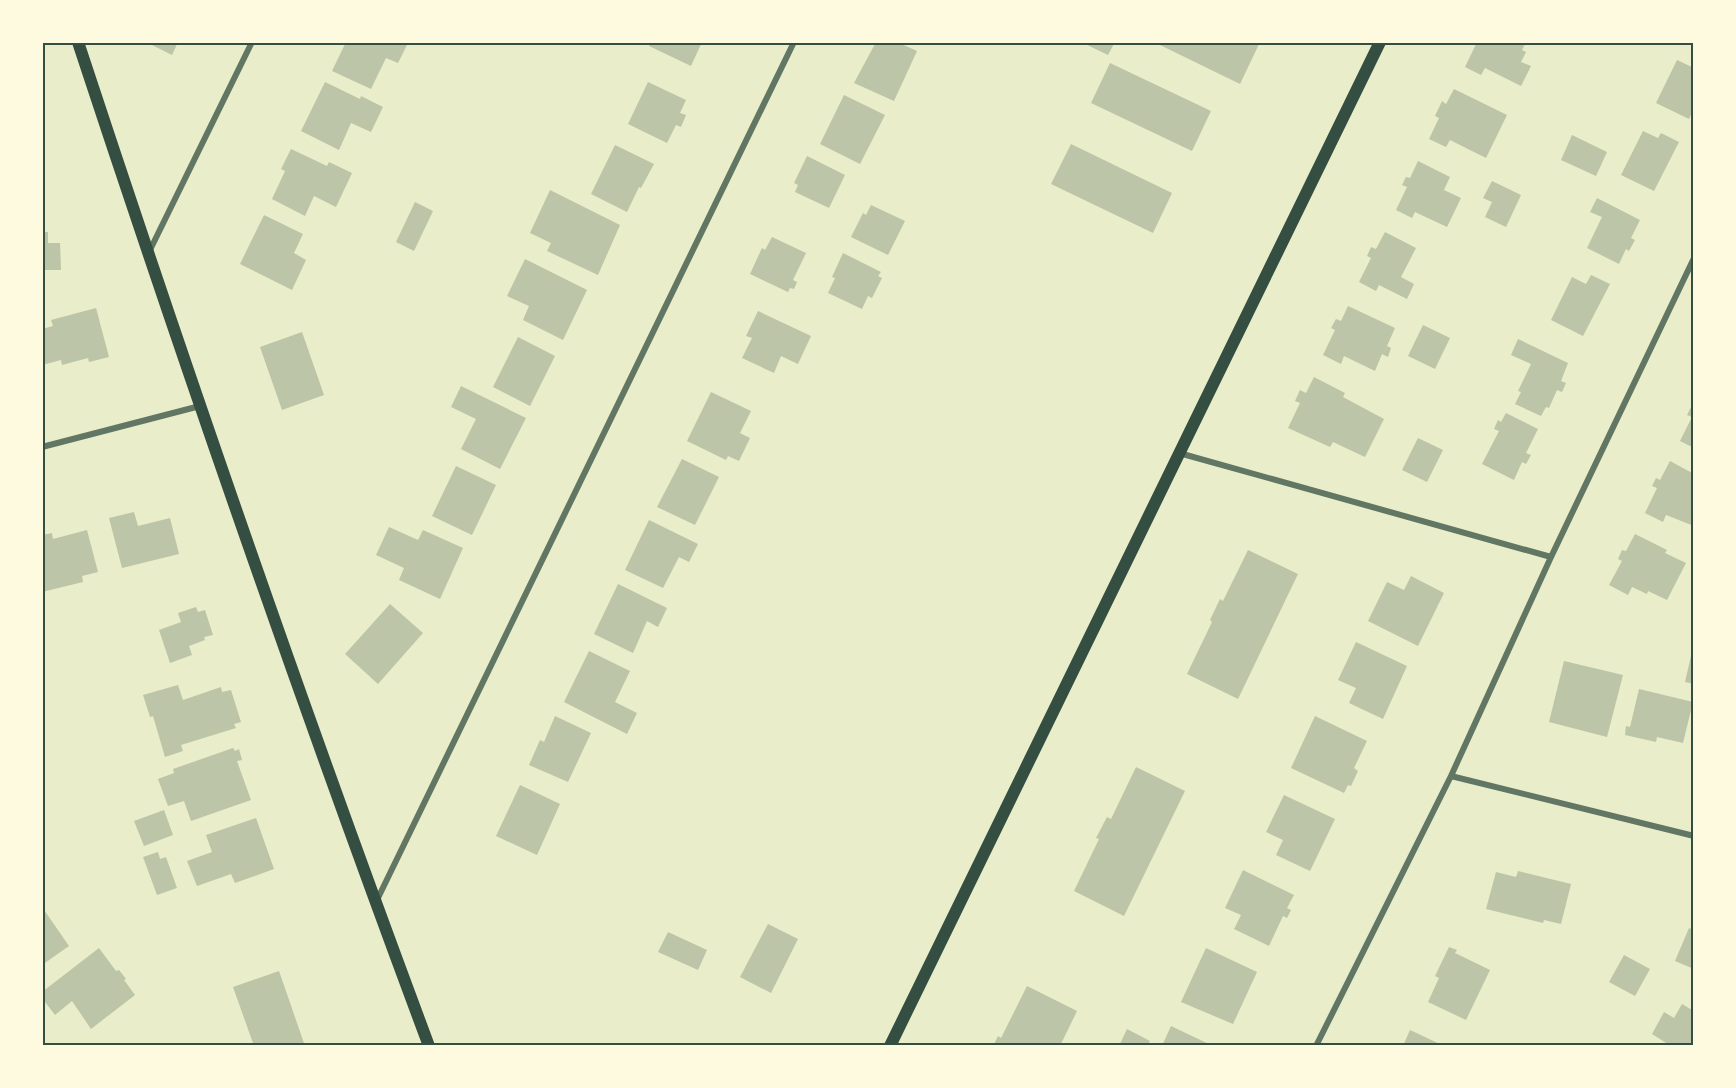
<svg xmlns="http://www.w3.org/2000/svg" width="1736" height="1088" font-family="Rubik,sans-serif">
  <rect width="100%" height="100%" fill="#e9edc9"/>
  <path fill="#bcc5a7" d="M 146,42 L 178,42 L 172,55 Z
    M 346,42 L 400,42 L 407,45 L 398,63 L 386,58 L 371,89 L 332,71 Z
    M 651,42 L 702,42 L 691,66 L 649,46 Z
    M 876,42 L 897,42 L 917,51 L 894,101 L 854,83 Z
    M 1081,42 L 1115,42 L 1108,55 Z
    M 1161,42 L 1260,42 L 1240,84 L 1160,45 Z
    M 1477,42 L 1526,42 L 1522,50 L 1526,52 L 1521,62 L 1531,66 L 1521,86 L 1485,68 L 1481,75 L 1465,67 Z
    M 1677,60 L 1694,68 L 1694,108 L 1689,119 L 1656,103 Z
    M 1110,63 L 1211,111 L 1192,151 L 1091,103 Z
    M 325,82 L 360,99 L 361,96 L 383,107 L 371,132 L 351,123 L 339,150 L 301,131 Z
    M 648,82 L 686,100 L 680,113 L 686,115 L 681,127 L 676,125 L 667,143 L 628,124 Z
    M 1454,89 L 1507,115 L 1486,158 L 1450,140 L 1446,147 L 1429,139 L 1439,118 L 1435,116 L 1442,101 L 1446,104 Z
    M 844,95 L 885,115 L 860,164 L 820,144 Z
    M 1643,131 L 1658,138 L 1661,133 L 1679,142 L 1654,191 L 1621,175 Z
    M 1572,135 L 1607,152 L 1596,176 L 1561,160 Z
    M 1071,144 L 1172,193 L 1153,233 L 1051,184 Z
    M 615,145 L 654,164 L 641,188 L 639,187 L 627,212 L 591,194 Z
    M 291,149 L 327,166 L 329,162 L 352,173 L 336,207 L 314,196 L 305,216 L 272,199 L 285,171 L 281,169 Z
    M 807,156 L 845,175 L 829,208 L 795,192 L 798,185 L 794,183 Z
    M 1418,161 L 1450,177 L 1444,190 L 1461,198 L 1447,227 L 1415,212 L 1412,218 L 1396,210 L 1407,187 L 1402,185 L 1406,177 L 1410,178 Z
    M 1492,181 L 1521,195 L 1506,227 L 1485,217 L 1492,202 L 1483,198 Z
    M 550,190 L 620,225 L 598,275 L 547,251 L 551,243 L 530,233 Z
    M 1597,198 L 1640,220 L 1631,238 L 1635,240 L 1629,251 L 1626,249 L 1619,264 L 1587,248 L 1602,217 L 1590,212 Z
    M 415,202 L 433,211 L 414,251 L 396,242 Z
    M 871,205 L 905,221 L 888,255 L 851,237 L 863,213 L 866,215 Z
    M 264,215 L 303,234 L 294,253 L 306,260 L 292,290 L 240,264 Z
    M 42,232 L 48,232 L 48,243 L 60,243 L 61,270 L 42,270 Z
    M 1385,232 L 1416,248 L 1401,277 L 1414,284 L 1407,299 L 1379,285 L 1376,291 L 1359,282 L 1371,258 L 1367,256 L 1371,247 L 1376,249 Z
    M 772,237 L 806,253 L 793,280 L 797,282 L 794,289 L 790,288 L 788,292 L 750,274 L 762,248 L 765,250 Z
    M 843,253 L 881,272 L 878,276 L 882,278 L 872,298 L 868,296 L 862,309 L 828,293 L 835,278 L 832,277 Z
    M 525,259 L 587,290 L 563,340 L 523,320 L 529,306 L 507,296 Z
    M 1591,275 L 1610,284 L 1583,336 L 1551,320 L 1572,277 L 1586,284 Z
    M 1348,306 L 1395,328 L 1387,346 L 1391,348 L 1388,357 L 1382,354 L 1375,371 L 1344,356 L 1341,364 L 1323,355 L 1335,330 L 1331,328 L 1336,319 L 1341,321 Z
    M 96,308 L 109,357 L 89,362 L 88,358 L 62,365 L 61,360 L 42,365 L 42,329 L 53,326 L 51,320 Z
    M 758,311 L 811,336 L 798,364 L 781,356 L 774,373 L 742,358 L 752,338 L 746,336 Z
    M 1423,325 L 1450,338 L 1435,369 L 1408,356 Z
    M 302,332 L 324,395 L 282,410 L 260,347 Z
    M 518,337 L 555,356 L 530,406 L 493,387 Z
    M 1518,339 L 1568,363 L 1561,381 L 1566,383 L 1562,392 L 1557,390 L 1549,408 L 1546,407 L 1541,416 L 1515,404 L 1521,392 L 1518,391 L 1531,364 L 1511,355 Z
    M 1314,377 L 1345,393 L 1343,397 L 1384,419 L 1365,457 L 1333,442 L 1330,447 L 1288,428 L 1300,403 L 1295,401 L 1300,390 L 1306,393 Z
    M 461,386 L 526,418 L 500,469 L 461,449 L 476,419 L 451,407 Z
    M 711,392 L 751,411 L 740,433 L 750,438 L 739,461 L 728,456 L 726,460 L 687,441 Z
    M 1692,405 L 1694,406 L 1694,448 L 1680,441 L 1692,417 L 1687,415 Z
    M 1506,413 L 1538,429 L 1526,453 L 1531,455 L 1526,464 L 1522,462 L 1514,480 L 1482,464 L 1499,431 L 1494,429 L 1498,420 L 1501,422 Z
    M 1418,438 L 1443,450 L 1427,482 L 1402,470 Z
    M 682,459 L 719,477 L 695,525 L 657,507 Z
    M 1670,461 L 1694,474 L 1694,495 L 1692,499 L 1694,500 L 1694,526 L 1666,515 L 1663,522 L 1645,513 L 1657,488 L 1652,486 L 1656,478 L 1660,480 Z
    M 456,466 L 496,485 L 472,535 L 432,516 Z
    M 134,512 L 138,526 L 170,518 L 179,554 L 122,568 L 109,518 Z
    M 649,520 L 698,544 L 689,562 L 679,557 L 663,588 L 625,570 Z
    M 389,527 L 418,540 L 423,530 L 463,548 L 440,599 L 399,580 L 404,568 L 376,555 Z
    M 87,530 L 98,572 L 82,576 L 83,582 L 42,592 L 42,535 L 52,533 L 53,539 Z
    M 1635,534 L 1667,550 L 1665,553 L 1686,563 L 1667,600 L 1648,591 L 1647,594 L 1632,587 L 1628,595 L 1609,585 L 1622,561 L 1618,559 L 1622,550 L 1626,551 Z
    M 1248,550 L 1298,574 L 1238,699 L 1187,674 L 1212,622 L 1210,620 L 1220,599 L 1223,601 Z
    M 1411,576 L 1444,593 L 1418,646 L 1368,621 L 1387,582 L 1404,590 Z
    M 618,584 L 667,608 L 658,627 L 647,621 L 633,653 L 594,634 Z
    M 390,604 L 423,633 L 378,684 L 345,654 Z
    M 196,607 L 198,612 L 205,610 L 213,635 L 204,637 L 205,640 L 189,646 L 192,655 L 170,663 L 159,630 L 181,622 L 178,613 Z
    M 1356,642 L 1407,666 L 1383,719 L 1349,703 L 1356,688 L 1338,680 Z
    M 1693,647 L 1694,647 L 1694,684 L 1685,682 Z
    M 589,651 L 630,671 L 615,702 L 637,713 L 627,734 L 564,702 Z
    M 1564,661 L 1623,675 L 1607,737 L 1549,722 Z
    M 178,685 L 183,700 L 221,687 L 222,692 L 231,690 L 241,722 L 234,724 L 236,728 L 181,745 L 183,751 L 165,757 L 153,716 L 150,717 L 143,695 Z
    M 1639,689 L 1693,702 L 1683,743 L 1657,737 L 1656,742 L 1625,735 L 1626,726 L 1630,727 Z
    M 555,716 L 591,733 L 568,782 L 529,765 L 540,740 L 544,742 Z
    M 1315,716 L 1367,741 L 1354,768 L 1358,771 L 1351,786 L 1348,785 L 1344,793 L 1291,768 Z
    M 233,748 L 235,751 L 239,749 L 242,760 L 237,761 L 251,800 L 191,821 L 184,801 L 168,806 L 158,779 L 174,773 L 173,769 Z
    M 1136,767 L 1185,791 L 1124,916 L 1074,891 L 1099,839 L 1096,838 L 1107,817 L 1111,819 Z
    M 520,785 L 560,804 L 537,855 L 496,836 Z
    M 1284,795 L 1335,819 L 1310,871 L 1276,855 L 1283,840 L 1266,832 Z
    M 164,810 L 173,835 L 144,846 L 134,821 Z
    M 256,818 L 274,869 L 235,883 L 231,874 L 197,886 L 187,861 L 212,852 L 206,835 Z
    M 158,852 L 160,859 L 166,857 L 177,888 L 157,895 L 143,857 Z
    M 1243,870 L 1294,895 L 1287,908 L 1291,910 L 1287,918 L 1283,916 L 1269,946 L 1234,929 L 1241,915 L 1225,908 Z
    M 1518,871 L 1571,884 L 1561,924 L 1544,920 L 1543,923 L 1486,909 L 1496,872 L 1516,877 Z
    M 42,907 L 69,946 L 42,965 Z
    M 768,924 L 798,939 L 771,993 L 740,977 Z
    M 1689,928 L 1694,930 L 1694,969 L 1675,961 Z
    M 668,932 L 707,950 L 698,970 L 658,952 Z
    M 1449,947 L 1457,950 L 1455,953 L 1490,970 L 1466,1020 L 1428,1002 L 1439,978 L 1435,976 Z
    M 99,948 L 116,971 L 119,970 L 126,979 L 124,980 L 135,995 L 91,1029 L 72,1001 L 55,1015 L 42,998 L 42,992 Z
    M 1206,948 L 1257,972 L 1233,1024 L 1181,1002 Z
    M 1624,955 L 1650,969 L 1635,996 L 1609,982 Z
    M 279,971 L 305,1046 L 254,1046 L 233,987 Z
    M 1027,986 L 1077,1011 L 1060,1046 L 993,1046 L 998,1036 L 1001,1038 Z
    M 1682,1004 L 1694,1011 L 1694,1046 L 1671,1046 L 1652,1034 L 1664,1012 L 1674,1018 Z
    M 1171,1026 L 1213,1046 L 1162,1046 Z
    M 1127,1029 L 1150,1041 L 1147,1046 L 1119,1046 Z
    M 1410,1030 L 1444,1046 L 1403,1046 Z"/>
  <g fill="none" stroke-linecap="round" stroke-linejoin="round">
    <path stroke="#617663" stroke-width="6" d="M 149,252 L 252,42
      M 42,447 L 200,406
      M 1179,453 L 1551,557
      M 1451,776 L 1694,836
      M 377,900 L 794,42
      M 1316,1046 L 1451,776 L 1551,557 L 1694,258"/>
    <path stroke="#344e41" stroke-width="12" d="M 78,42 C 189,379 305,714 429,1046
      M 890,1046 L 1380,42"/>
  </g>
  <rect width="1736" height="1088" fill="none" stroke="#fefae0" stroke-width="87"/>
  <rect x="44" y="44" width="1648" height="1000" fill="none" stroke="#344e41" stroke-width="2"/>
</svg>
